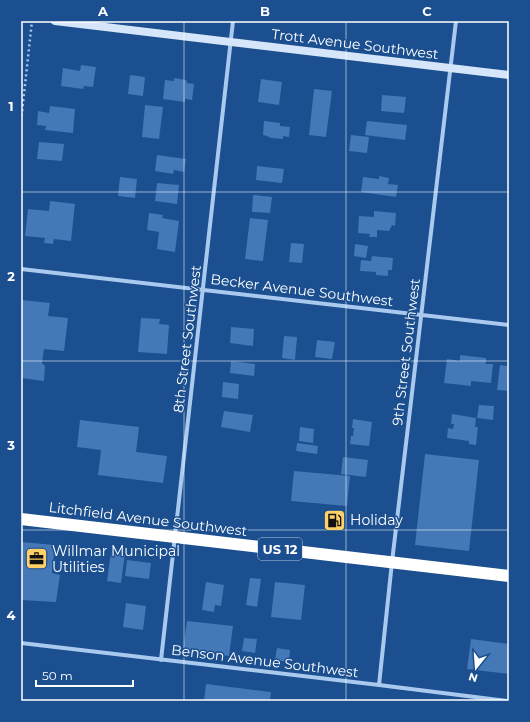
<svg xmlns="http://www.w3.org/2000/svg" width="530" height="722" font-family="Montserrat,sans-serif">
  <rect width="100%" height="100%" fill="#1b4f8f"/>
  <path fill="#4478b7" d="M 81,65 L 96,67 L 93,87 L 84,86 L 83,89 L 61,86 L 63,68 L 80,71 Z
    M 130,75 L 145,77 L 143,96 L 128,94 Z
    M 174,78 L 186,80 L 187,83 L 194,84 L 192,100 L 185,99 L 185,102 L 163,99 L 165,80 L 174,81 Z
    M 261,79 L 282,82 L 279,105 L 258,102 Z
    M 314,89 L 332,91 L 326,137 L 309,135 Z
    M 382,95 L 406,97 L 404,113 L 381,111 Z
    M 145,105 L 163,107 L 159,139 L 142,137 Z
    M 50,106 L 75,109 L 73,133 L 45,130 L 46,126 L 37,125 L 38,111 L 49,113 Z
    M 264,121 L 280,123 L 280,126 L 290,127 L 289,137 L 283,136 L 283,139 L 271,138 L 267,136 L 263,135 Z
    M 367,121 L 407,125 L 405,140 L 365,135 Z
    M 351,135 L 369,137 L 367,153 L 349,151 Z
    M 39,142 L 64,144 L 62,161 L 37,159 Z
    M 157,155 L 186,159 L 184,172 L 174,170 L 173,174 L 155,171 Z
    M 257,166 L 284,169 L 282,183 L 256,180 Z
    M 379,176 L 389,178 L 388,184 L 398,185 L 396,197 L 361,192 L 363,177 L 379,179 Z
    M 120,177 L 137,179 L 135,198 L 118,196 Z
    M 157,183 L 179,185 L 177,204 L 155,201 Z
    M 253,195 L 272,197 L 270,213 L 252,212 Z
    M 50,201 L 75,204 L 71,241 L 54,239 L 53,244 L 44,243 L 45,238 L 25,236 L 28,209 L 49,211 Z
    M 374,211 L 396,213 L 395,226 L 392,225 L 389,231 L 377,230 L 377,237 L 369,237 L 370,234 L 358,233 L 359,216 L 374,217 Z
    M 149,213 L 163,215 L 162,218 L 179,221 L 175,252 L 157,249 L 159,232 L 147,230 Z
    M 250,218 L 268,220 L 263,261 L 245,259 Z
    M 291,243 L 304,244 L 302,263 L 289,262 Z
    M 355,244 L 368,246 L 366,258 L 354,256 Z
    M 372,256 L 393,258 L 392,270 L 388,270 L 388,276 L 376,275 L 376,272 L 360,271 L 361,260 L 371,261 Z
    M 21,300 L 50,303 L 48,316 L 68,318 L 64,351 L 44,349 L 42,363 L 45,366 L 44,381 L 21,378 Z
    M 141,318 L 160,319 L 159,324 L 169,325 L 167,354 L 138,352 Z
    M 231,327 L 254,329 L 253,346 L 230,343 Z
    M 284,336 L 297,337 L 295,360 L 282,358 Z
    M 317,340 L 335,342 L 332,359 L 315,357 Z
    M 460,355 L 486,358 L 486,364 L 493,364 L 491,383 L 471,381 L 471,386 L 444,383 L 447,359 L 460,361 Z
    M 231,361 L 255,364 L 254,376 L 230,373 Z
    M 500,365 L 509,366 L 509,391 L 497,390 Z
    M 223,382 L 239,384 L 238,399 L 222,397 Z
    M 479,405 L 494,406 L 493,420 L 477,418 Z
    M 224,411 L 253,415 L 250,432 L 221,427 Z
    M 452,414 L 476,418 L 475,427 L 478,427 L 476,445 L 469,444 L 469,441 L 447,438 L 448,428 L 453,429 L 454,424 L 451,424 Z
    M 353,419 L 372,422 L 369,446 L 350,444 L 351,436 L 353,436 L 354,428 L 352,428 Z
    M 80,420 L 139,427 L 136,452 L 167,456 L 163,483 L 98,475 L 101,450 L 77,447 Z
    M 300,427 L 314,429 L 313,443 L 299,441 Z
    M 297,443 L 318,446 L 317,454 L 296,451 Z
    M 425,454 L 479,460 L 469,551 L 415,545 Z
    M 343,457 L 368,460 L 366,477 L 341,474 Z
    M 294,471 L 350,476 L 347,506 L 291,501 Z
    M 21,542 L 55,545 L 52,573 L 60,575 L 56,602 L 21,600 Z
    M 111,552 L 125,554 L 121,583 L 107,581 Z
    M 127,560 L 151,563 L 149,579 L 125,576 Z
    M 250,578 L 261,579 L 257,607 L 246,605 Z
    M 206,582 L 224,585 L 221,606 L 215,605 L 214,612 L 202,610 Z
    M 275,582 L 305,585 L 301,620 L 271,617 Z
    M 126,603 L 146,606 L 143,630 L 123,627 Z
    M 187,621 L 233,626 L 229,656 L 183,650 Z
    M 244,638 L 257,639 L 255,653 L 242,651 Z
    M 471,639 L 509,644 L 509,674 L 467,669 Z
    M 277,648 L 290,650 L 289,662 L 275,660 Z
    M 206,684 L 271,692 L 270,701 L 204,701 Z"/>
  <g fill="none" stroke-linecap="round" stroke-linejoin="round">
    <path stroke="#a9c9ee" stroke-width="2.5" stroke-dasharray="2 3" stroke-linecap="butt" d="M 21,121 L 32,21"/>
    <path stroke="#a9c9ee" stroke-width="4" d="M 21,269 L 509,325
      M 21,643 L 379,685 L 507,701
      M 161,660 L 233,21
      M 379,685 L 392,562 L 456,21"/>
    <path stroke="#d6e6fa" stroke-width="8" d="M 55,21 L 509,75"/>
    <path stroke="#fff" stroke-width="12" d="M 21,519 L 509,576"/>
  </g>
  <path fill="none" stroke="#fff" stroke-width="1" stroke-opacity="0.55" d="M 184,21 L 184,701M 346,21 L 346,701M 21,192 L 509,192M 21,361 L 509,361M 21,530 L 509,530"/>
  <defs>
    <symbol id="fuel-square" viewBox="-11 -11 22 22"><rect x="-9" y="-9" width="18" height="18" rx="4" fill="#ffd166" stroke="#1b4f8f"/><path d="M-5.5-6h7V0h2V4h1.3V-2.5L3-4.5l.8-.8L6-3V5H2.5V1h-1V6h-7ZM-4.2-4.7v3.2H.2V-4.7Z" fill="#111"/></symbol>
    <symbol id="office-square" viewBox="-11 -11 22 22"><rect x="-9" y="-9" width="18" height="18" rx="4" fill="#ffd166" stroke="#1b4f8f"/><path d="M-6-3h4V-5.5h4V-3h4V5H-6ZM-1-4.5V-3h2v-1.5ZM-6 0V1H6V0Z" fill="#111"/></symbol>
  </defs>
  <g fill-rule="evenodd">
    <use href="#fuel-square" x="322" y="508" width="25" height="25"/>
    <use href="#office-square" x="24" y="546" width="25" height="25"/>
  </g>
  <g text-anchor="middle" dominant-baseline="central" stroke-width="3" stroke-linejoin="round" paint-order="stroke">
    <rect fill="#1b4f8f" stroke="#bbcadd" stroke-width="1" x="258" y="538" width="44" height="22" rx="3"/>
    <g font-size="13" font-weight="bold" fill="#fff">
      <text x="280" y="549">US 12</text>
    </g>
    <g font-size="14" fill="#fff" stroke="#1b4f8f">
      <text transform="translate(355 44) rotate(7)">Trott Avenue Southwest</text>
      <text transform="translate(302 290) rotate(7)">Becker Avenue Southwest</text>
      <text transform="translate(187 339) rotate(-83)">8th Street Southwest</text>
      <text transform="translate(406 352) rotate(-83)">9th Street Southwest</text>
      <text transform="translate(148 519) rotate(7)">Litchfield Avenue Southwest</text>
      <text transform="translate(265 661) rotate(7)">Benson Avenue Southwest</text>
    </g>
    <g font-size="14" fill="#fff" stroke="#1b4f8f" text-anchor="start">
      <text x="350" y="520">Holiday</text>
      <text x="52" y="551">Willmar Municipal<tspan x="52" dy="16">Utilities</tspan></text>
    </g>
  </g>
  <rect width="530" height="722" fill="none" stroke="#1b4f8f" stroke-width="44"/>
  <g transform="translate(476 668) rotate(197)" stroke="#1b4f8f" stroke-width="3" paint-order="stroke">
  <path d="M0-3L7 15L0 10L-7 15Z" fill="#ffffff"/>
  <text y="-6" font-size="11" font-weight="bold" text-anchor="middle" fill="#ffffff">N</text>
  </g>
  <path d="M36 680v6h97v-6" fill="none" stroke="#ffffff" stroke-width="2"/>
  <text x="42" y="680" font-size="12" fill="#ffffff" stroke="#1b4f8f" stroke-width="3" paint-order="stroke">50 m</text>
  <rect x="22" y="22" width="486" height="678" fill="none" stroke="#fff" stroke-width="1.5"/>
  <g font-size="13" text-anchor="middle" font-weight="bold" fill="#fff">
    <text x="103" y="16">A</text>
    <text x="265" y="16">B</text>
    <text x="427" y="16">C</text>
    <text x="11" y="111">1</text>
    <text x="11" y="281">2</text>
    <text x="11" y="450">3</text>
    <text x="11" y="620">4</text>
  </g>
</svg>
